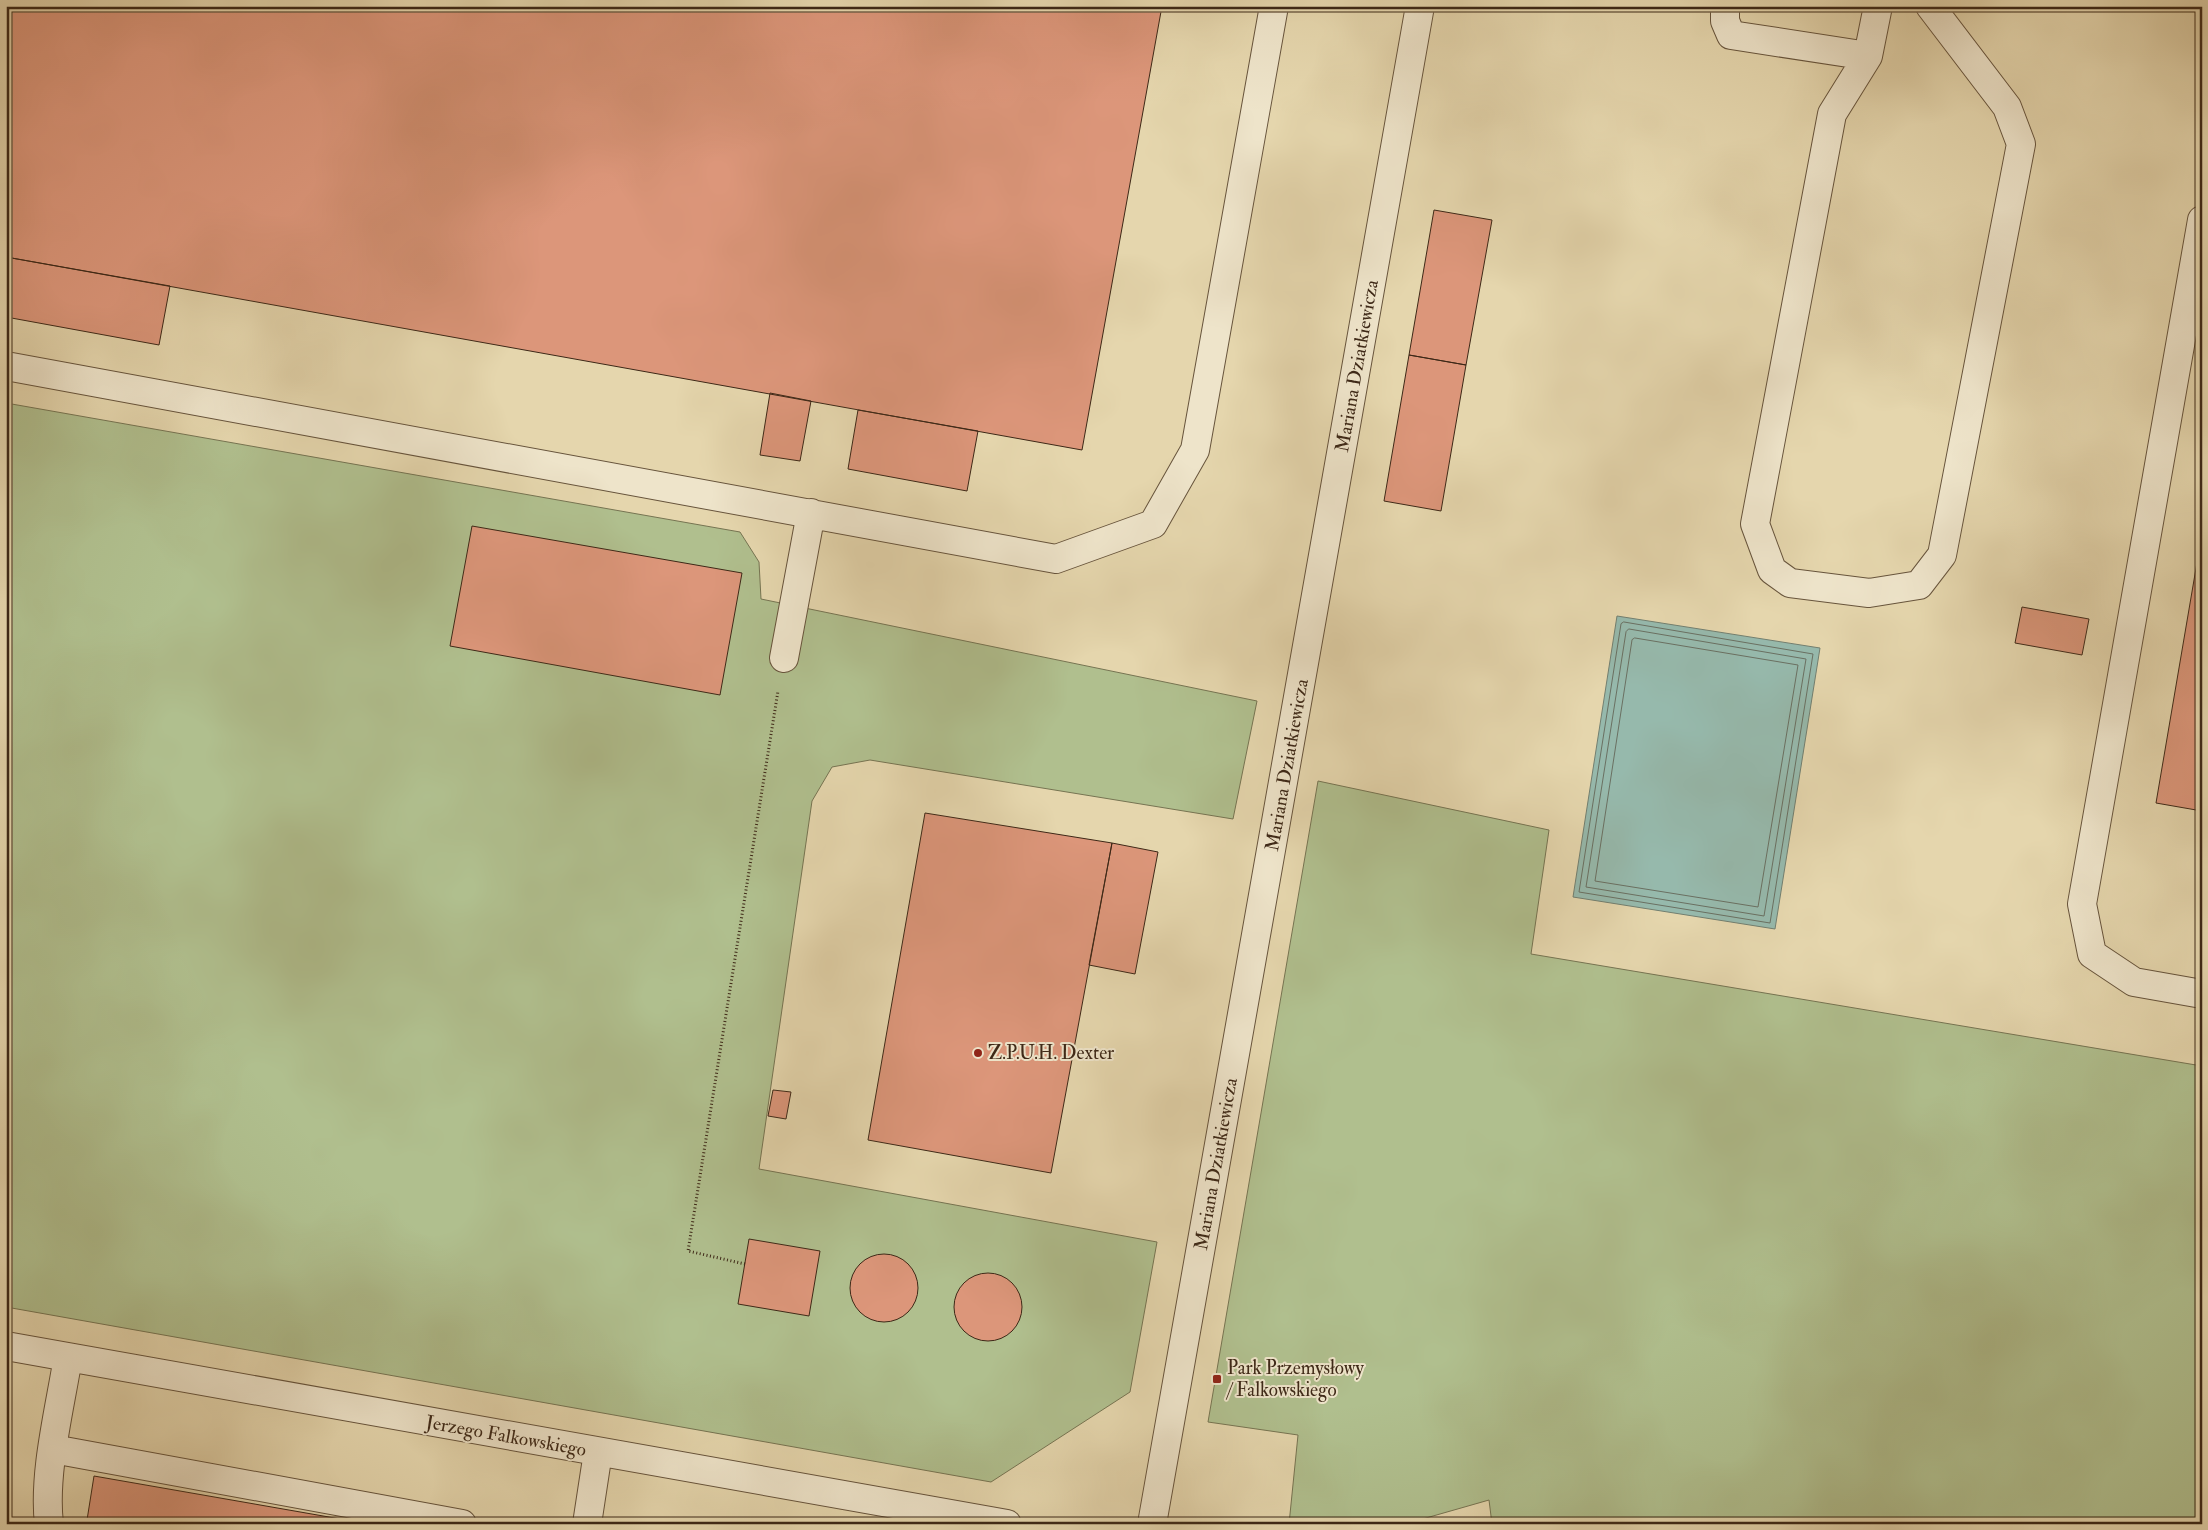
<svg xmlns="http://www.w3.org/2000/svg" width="2208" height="1530" font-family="'IM FELL Double Pica',serif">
  <rect width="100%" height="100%" fill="#e5d6ad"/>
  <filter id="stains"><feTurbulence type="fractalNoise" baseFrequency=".004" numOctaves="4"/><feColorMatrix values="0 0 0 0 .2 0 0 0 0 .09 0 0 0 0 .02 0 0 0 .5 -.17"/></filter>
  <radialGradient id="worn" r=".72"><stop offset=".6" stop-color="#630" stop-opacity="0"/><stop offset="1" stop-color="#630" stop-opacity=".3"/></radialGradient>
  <path fill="#b0bf8e" stroke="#767452" d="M 6,403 L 740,532 L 759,562 L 761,599 L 1257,701 L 1233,819 L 870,760 L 832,767 L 812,801 L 759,1169 L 1157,1242 L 1130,1392 L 991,1482 L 6,1307 Z
    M 1318,781 L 1549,830 L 1531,954 L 2202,1066 L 2202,1524 L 1492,1524 L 1489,1500 L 1405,1524 L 1289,1524 L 1298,1435 L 1208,1422 Z"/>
  <path fill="#96b9ac" stroke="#727f70" d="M 1617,616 L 1820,648 L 1775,929 L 1573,897 Z"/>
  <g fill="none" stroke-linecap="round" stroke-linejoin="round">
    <path stroke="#6a7062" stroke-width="1" d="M 1624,622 L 1813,654 L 1770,923 L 1579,892 L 1621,624 Z
      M 1629,629 L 1806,659 L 1764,916 L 1586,887 L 1626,632 Z
      M 1635,638 L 1798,665 L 1758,907 L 1595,881 L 1632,640 Z"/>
  </g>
  <path fill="#dc967a" stroke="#3d2817" d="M 6,6 L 1162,6 L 1082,450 L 6,257 Z
    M 1434,210 L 1492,220 L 1466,365 L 1409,355 Z
    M 6,257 L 170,286 L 159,345 L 6,317 Z
    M 1409,355 L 1466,365 L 1441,511 L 1384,501 Z
    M 770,393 L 811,401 L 800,461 L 760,455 Z
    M 858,410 L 978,431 L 967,491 L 848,469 Z
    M 472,526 L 742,573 L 720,695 L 450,646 Z
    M 2202,533 L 2202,811 L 2156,803 Z
    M 2022,607 L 2089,619 L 2082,655 L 2015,643 Z
    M 925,813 L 1112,843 L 1051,1173 L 868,1140 Z
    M 1112,843 L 1158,852 L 1135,974 L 1089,965 Z
    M 773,1090 L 791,1092 L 786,1119 L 768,1116 Z
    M 749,1239 L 820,1251 L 809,1316 L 738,1304 Z
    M850 1288a34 34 0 1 1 68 0a34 34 0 1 1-68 0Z
    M954 1307a34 34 0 1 1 68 0a34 34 0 1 1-68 0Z
    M 94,1476 L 369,1524 L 90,1524 L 87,1520 Z"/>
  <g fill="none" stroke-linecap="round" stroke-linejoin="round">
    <defs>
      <path id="minor" d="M 1725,6 L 1725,21 L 1731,35 L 1868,56
        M 1878,6 L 1868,56 L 1832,114 L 1755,524 L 1772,570 L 1790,583 L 1869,593 L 1919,585 L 1942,555 L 2021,144 L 2007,107 L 1930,6
        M 2202,220 L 2082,904 L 2092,954 L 2134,982 L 2202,994
        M 6,366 L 1056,559 L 1153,524 L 1195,450 L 1274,6
        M 784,658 L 811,513
        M 6,1346 L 1007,1524
        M 53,1449 L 462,1524
        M 49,1524 C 43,1473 60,1408 68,1357
        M 587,1524 L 598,1452
        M 1152,1524 L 1420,6"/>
    </defs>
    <use href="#minor" stroke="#67543c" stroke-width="30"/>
    <path stroke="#3d2817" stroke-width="3" stroke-dasharray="1 2.5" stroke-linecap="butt" d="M 745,1264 L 688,1251 L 778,691"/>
    <use href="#minor" stroke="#eee4ca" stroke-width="28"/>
  </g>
  <g fill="#8f2418" stroke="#eee4ca" stroke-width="2">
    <circle cx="978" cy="1053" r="5"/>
    <rect x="1212" y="1374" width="10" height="10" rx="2.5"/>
  </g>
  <g text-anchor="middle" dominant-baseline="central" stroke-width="4" stroke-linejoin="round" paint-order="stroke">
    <g font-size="19" fill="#3d2817" stroke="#eee4ca">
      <text transform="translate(1357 366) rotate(-80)">Mariana Dziatkiewicza</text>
      <text transform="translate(1287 765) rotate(-80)">Mariana Dziatkiewicza</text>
      <text transform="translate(1216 1164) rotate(-80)">Mariana Dziatkiewicza</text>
      <text transform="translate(506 1436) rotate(10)">Jerzego Falkowskiego</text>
    </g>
    <g font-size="19" fill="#3d2817" stroke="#eee4ca" text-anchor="start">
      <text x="988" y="1053">Z.P.U.H. Dexter</text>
      <text x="1227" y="1368">Park Przemysłowy<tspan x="1227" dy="22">/ Falkowskiego</tspan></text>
    </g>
  </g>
  <rect width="2208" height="1530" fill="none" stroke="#e5d6ad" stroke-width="25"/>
  <rect x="8" y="8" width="2193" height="1515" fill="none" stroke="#3d2817" stroke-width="2.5"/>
  <rect x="12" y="12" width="2183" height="1505" fill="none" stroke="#3d2817"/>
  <rect width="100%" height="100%" filter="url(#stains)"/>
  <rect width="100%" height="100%" fill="url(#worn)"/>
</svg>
